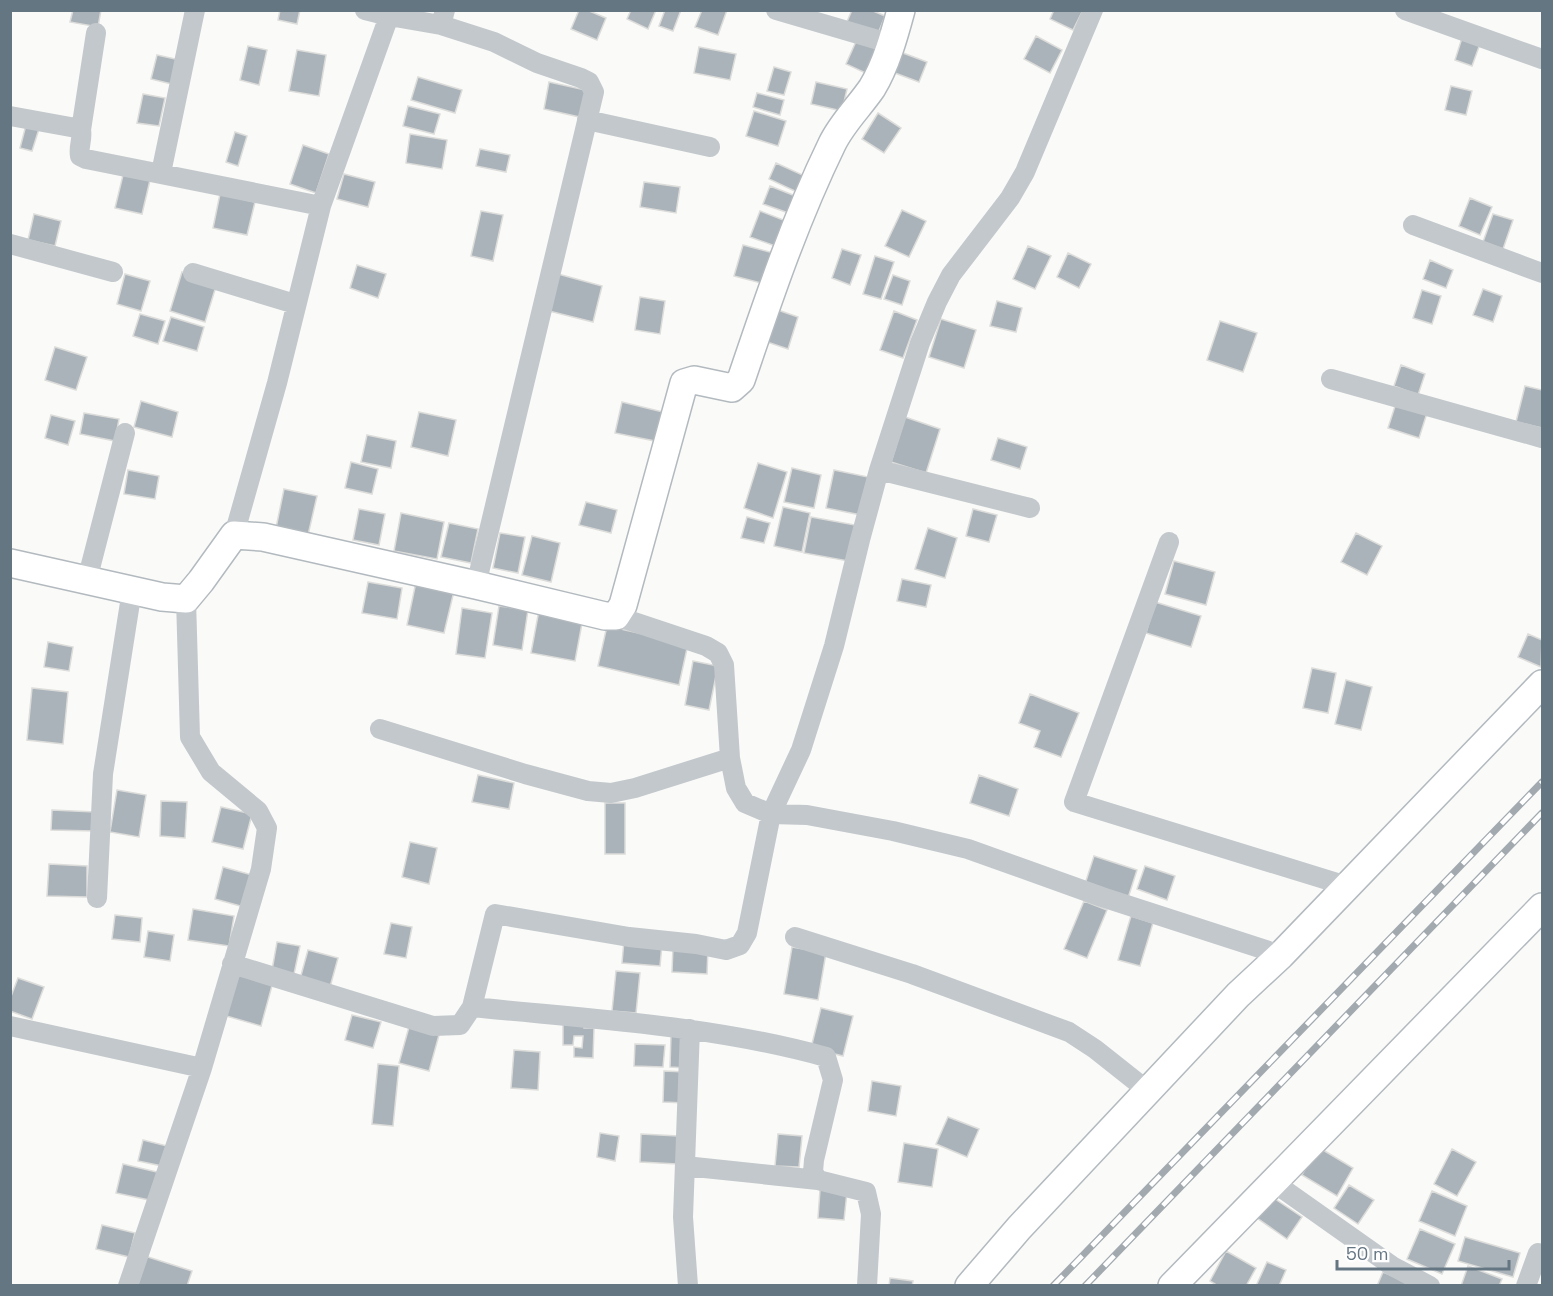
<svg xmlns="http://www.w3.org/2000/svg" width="1553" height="1296" font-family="'Space Grotesk',sans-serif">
  <rect width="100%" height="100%" fill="#fafaf8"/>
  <path fill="#aab3b9" stroke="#dcdcda" stroke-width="1.5" d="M 73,10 L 101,10 L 98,27 L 70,22 Z
    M 280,10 L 300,10 L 297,24 L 278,20 Z
    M 579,10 L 587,10 L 606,18 L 597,40 L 571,29 Z
    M 631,10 L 656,10 L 648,29 L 627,19 Z
    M 665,10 L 681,10 L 673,31 L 659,26 Z
    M 702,10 L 727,10 L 718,35 L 695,27 Z
    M 852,10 L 871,10 L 885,16 L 877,36 L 846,24 Z
    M 1054,10 L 1080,10 L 1082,12 L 1073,30 L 1050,19 Z
    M 1036,36 L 1062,50 L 1050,73 L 1024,59 Z
    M 858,37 L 884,49 L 872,76 L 846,64 Z
    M 1462,38 L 1480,44 L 1472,66 L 1455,60 Z
    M 248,46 L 267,50 L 259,85 L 240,80 Z
    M 699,47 L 736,54 L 730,80 L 694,73 Z
    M 297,50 L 326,55 L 319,96 L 289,91 Z
    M 895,50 L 927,62 L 919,82 L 887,70 Z
    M 157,55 L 189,62 L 184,87 L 151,79 Z
    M 774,67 L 791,72 L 784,95 L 767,91 Z
    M 418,77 L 462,90 L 455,113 L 411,100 Z
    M 549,82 L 590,91 L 584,118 L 544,109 Z
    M 816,82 L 847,89 L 842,111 L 811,104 Z
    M 1451,86 L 1472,91 L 1466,115 L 1445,110 Z
    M 757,93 L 784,100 L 780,115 L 753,107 Z
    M 143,94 L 165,98 L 159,126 L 137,123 Z
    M 408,106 L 440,114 L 434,134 L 403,126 Z
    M 754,111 L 786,121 L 778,146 L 746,136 Z
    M 878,113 L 901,128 L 884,153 L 862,139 Z
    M 26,125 L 39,129 L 32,151 L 20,148 Z
    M 235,132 L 247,136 L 238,166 L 226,162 Z
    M 410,134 L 447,140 L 442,169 L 406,163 Z
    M 303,145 L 329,154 L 316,193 L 290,184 Z
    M 480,149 L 510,155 L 506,172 L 476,166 Z
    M 776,163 L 807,177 L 799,193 L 769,179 Z
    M 124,171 L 151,176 L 142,214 L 115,208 Z
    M 344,174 L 375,182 L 368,207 L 337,199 Z
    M 644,182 L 680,187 L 676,213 L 640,207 Z
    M 770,186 L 803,199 L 797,216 L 763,204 Z
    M 220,194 L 255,202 L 247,235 L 213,228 Z
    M 1470,198 L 1492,207 L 1480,235 L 1459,226 Z
    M 902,210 L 926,221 L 909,257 L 885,246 Z
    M 481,211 L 503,215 L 493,261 L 471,256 Z
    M 760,211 L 791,223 L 781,248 L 750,237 Z
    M 34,214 L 61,221 L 55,246 L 28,240 Z
    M 1493,214 L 1513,220 L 1503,249 L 1483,242 Z
    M 743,245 L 777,254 L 769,285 L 734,276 Z
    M 1028,246 L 1051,256 L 1035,289 L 1013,279 Z
    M 842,249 L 861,255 L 850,285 L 832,278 Z
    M 1068,253 L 1091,264 L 1079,288 L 1057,277 Z
    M 875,256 L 894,262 L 881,299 L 863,294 Z
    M 1430,260 L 1453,270 L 1446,288 L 1423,279 Z
    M 357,265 L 386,274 L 378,298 L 350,288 Z
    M 182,272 L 217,283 L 205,322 L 170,311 Z
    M 125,274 L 150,281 L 141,311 L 117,304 Z
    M 558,274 L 602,286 L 593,322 L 549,311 Z
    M 893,275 L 910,281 L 902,305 L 884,299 Z
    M 1483,289 L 1502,296 L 1493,322 L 1473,315 Z
    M 1422,290 L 1441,296 L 1432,324 L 1413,318 Z
    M 640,297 L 665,301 L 660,334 L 635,330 Z
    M 997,301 L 1022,308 L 1016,332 L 990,326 Z
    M 772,308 L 798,317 L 788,349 L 761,340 Z
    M 894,311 L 917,320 L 903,358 L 880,350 Z
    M 140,314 L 165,321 L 158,344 L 133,336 Z
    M 171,317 L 204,327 L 197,351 L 163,341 Z
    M 941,319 L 976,330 L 964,368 L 929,357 Z
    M 1220,321 L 1257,333 L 1243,372 L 1207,360 Z
    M 55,347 L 87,357 L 76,390 L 45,380 Z
    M 1401,365 L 1425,374 L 1418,395 L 1394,386 Z
    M 1525,386 L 1542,390 L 1542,428 L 1516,422 Z
    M 1397,400 L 1428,410 L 1419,438 L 1388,428 Z
    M 141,401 L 178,412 L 172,437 L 134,427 Z
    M 622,402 L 667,413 L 660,442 L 615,433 Z
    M 419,412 L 456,420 L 448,456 L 411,447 Z
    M 84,413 L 119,419 L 115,441 L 80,434 Z
    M 51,415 L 75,421 L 68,445 L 45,438 Z
    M 905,417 L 940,429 L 926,473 L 891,462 Z
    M 367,435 L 396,441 L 391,468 L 361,462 Z
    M 998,438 L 1027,447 L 1020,469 L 991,460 Z
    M 351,462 L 378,469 L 372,494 L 345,488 Z
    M 758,463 L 787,472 L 773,518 L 744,508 Z
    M 792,468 L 821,475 L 814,508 L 784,502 Z
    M 128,470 L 159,476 L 155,499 L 124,494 Z
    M 834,470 L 868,477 L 861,515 L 826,508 Z
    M 284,489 L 317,496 L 308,535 L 276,528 Z
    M 586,502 L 617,510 L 611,533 L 579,525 Z
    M 783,507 L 810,513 L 802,552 L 774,546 Z
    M 359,509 L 385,514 L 379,545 L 353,540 Z
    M 973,509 L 997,515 L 989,542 L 966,536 Z
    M 401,513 L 444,522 L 437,559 L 394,551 Z
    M 747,517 L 770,523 L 764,543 L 741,538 Z
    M 811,517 L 855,525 L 848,561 L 804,553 Z
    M 449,523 L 478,529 L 471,563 L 441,557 Z
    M 928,528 L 957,538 L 945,578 L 915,569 Z
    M 500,533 L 525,537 L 518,573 L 493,568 Z
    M 1356,533 L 1382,546 L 1367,575 L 1341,562 Z
    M 532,536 L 560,543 L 551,582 L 522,575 Z
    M 1174,561 L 1215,572 L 1206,605 L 1165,594 Z
    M 902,579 L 931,585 L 926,607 L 897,601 Z
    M 368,582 L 402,588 L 397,619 L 362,613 Z
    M 416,582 L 454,591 L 444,633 L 407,625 Z
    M 1155,602 L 1201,616 L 1191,647 L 1146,633 Z
    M 499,606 L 528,610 L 522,650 L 493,645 Z
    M 462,608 L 492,613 L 485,658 L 456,654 Z
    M 539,610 L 583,618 L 575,661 L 531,653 Z
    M 607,626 L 688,644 L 679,685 L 598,666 Z
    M 1528,634 L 1542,640 L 1541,667 L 1518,657 Z
    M 48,642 L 73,647 L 69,671 L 44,667 Z
    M 693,661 L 718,666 L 709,710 L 685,705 Z
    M 1312,668 L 1336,673 L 1328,713 L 1303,708 Z
    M 1346,680 L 1372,687 L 1361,730 L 1335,724 Z
    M 32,688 L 68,692 L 63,744 L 27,740 Z
    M 1030,694 L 1079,713 L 1061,757 L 1034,747 L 1040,731 L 1019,723 Z
    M 478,775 L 514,783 L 509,809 L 472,802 Z
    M 979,775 L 1018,789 L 1009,816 L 970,803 Z
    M 117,790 L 146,795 L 139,837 L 110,832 Z
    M 161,801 L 187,802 L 185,838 L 160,836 Z
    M 605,803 L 625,803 L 625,854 L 605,854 Z
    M 221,807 L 252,814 L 243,849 L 212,842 Z
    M 52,810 L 95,812 L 95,831 L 51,830 Z
    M 410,842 L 437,848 L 429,884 L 402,877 Z
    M 1094,856 L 1137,870 L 1128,898 L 1085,884 Z
    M 49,864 L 87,866 L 87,897 L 47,896 Z
    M 1145,866 L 1175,876 L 1167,900 L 1137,889 Z
    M 223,867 L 252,875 L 244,907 L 215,899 Z
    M 1084,901 L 1107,910 L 1087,958 L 1064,949 Z
    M 193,909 L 234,916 L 229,946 L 188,940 Z
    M 115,915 L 142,918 L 140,942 L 112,939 Z
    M 1131,916 L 1153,923 L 1140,966 L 1118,960 Z
    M 391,923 L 412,927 L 406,958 L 384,954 Z
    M 148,931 L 174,935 L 170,961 L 144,957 Z
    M 624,940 L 662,944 L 660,966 L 622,963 Z
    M 277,942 L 300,946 L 294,974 L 272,970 Z
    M 673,946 L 708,948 L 707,974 L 672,972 Z
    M 792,947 L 826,953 L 818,1000 L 784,994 Z
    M 308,950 L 338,958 L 330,987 L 300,979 Z
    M 616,971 L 640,973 L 636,1013 L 612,1011 Z
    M 235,972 L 273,982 L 261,1026 L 223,1015 Z
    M 18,978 L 44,987 L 32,1019 L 10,1011 L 10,999 Z
    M 821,1008 L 853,1016 L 843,1056 L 811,1048 Z
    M 352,1015 L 381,1022 L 373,1048 L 345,1040 Z
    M 563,1023 L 584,1024 L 584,1028 L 594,1028 L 593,1058 L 574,1057 L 574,1047 L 582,1048 L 583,1036 L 574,1036 L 573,1045 L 563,1045 Z
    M 409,1027 L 439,1035 L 429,1071 L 399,1063 Z
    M 671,1034 L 688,1035 L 687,1068 L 670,1067 Z
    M 635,1044 L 665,1045 L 663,1067 L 634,1066 Z
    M 514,1050 L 540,1052 L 538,1090 L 511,1088 Z
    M 378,1064 L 399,1066 L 393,1126 L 372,1124 Z
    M 664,1071 L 686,1072 L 685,1103 L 663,1102 Z
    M 872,1081 L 901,1086 L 896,1116 L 868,1111 Z
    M 948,1117 L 979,1129 L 967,1157 L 936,1144 Z
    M 600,1133 L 619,1136 L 615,1161 L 597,1157 Z
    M 641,1134 L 678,1136 L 677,1164 L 640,1162 Z
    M 778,1134 L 802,1136 L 799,1167 L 775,1166 Z
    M 143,1140 L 167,1146 L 162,1166 L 138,1161 Z
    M 904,1143 L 938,1149 L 932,1187 L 898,1182 Z
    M 1318,1147 L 1353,1168 L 1337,1196 L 1302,1175 Z
    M 1452,1149 L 1476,1162 L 1457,1196 L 1434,1184 Z
    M 123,1164 L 161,1173 L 154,1201 L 116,1193 Z
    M 1349,1185 L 1374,1200 L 1358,1224 L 1334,1208 Z
    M 820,1190 L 847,1192 L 844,1220 L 818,1218 Z
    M 1432,1191 L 1467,1206 L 1455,1236 L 1419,1221 Z
    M 1272,1197 L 1302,1217 L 1287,1239 L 1257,1218 Z
    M 102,1225 L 135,1233 L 129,1257 L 96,1249 Z
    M 1420,1229 L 1455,1244 L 1442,1274 L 1407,1259 Z
    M 1465,1237 L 1520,1253 L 1513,1277 L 1458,1261 Z
    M 1226,1251 L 1256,1268 L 1246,1286 L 1218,1286 L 1210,1281 Z
    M 145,1256 L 192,1271 L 187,1286 L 135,1286 Z
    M 1267,1262 L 1286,1270 L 1279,1286 L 1256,1286 Z
    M 1468,1266 L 1502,1279 L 1499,1286 L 1461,1286 Z
    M 1383,1272 L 1415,1285 L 1415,1286 L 1377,1286 Z
    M 890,1278 L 913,1281 L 912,1286 L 889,1286 Z"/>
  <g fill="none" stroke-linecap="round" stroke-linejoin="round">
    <defs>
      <path id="secondary" d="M 10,563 L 162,597 L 186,599 L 201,581 L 234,535 L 263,537 L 476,585 L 605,616 L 616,616 L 623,605 L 684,383 L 694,380 L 732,388 L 741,380 C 768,300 795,220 832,144 C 842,123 859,107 872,88 C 886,65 894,36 901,10
        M 969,1286 L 1019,1228 L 1238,995 L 1281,955 L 1542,684
        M 1172,1286 L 1542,907"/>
    </defs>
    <use href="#secondary" stroke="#b3babf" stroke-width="30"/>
    <path stroke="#c3c8cc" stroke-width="20" d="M 365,10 L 389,16
      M 776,10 L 892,44
      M 1405,10 L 1542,59
      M 441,25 L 494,42 L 537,63 L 581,78 L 589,82 L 594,92 L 476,585
      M 10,116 L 76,128 L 81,130 C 83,139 78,147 80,156 L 86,159 L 321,206
      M 587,120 L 710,147
      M 81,130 L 96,33
      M 161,173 L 195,10
      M 1413,225 L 1542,273
      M 10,244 L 113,272
      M 193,273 L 295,304
      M 1331,379 L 1542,438
      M 879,470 L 1030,508
      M 234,535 L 277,383 L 321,206 L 389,16 L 441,25 L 445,10
      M 1169,542 L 1074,802 L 1347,886
      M 87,580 L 125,433
      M 616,616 L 706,646 L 718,653 L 724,665 L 730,758 L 736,788 L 745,803 L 771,814 L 807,815 L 893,831 L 968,849 L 1102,897 L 1281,955
      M 380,729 L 525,774 L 588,791 L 611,793 L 635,788 L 730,758
      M 97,898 L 103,774 L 132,590
      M 795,937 L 912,974 L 1069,1032 L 1095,1049 L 1148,1091
      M 232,964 L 433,1026 L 460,1025 L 472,1007
      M 10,1026 L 202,1068
      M 685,1166 L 818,1180
      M 1273,1182 L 1392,1266 L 1430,1286
      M 128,1286 L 202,1068 L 261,869 L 267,828 L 258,811 L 211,772 L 190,737 L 186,599
      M 688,1286 L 683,1217 L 690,1029
      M 867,1286 L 871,1214 L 866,1192 L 818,1180 L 813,1172 L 814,1160 L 833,1080 L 826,1057 C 711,1025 590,1019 472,1007 L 495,914 L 629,937 L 696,944 L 726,950 L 740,945 L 747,933 L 771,814 L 801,750 L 834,646 L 860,540 L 879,470 L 920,343 L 937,302 L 951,275 L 1010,198 L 1025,172 L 1093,10
      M 1526,1286 L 1538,1253"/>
    <use href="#secondary" stroke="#fff" stroke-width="27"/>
    <defs>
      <path id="rail" d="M 1053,1286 L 1542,782
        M 1085,1286 L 1542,813"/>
    </defs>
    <use href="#rail" stroke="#a2aab0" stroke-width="7"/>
    <use href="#rail" stroke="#fff" stroke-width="4.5" stroke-dasharray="14" stroke-linecap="butt"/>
  </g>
  <rect width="1553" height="1296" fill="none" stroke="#657683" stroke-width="24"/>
  <path d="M1337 1260v9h172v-9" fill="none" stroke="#657683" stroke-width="3"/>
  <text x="1346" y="1260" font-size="18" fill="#657683" stroke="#ffffff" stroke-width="4.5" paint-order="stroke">50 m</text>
</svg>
